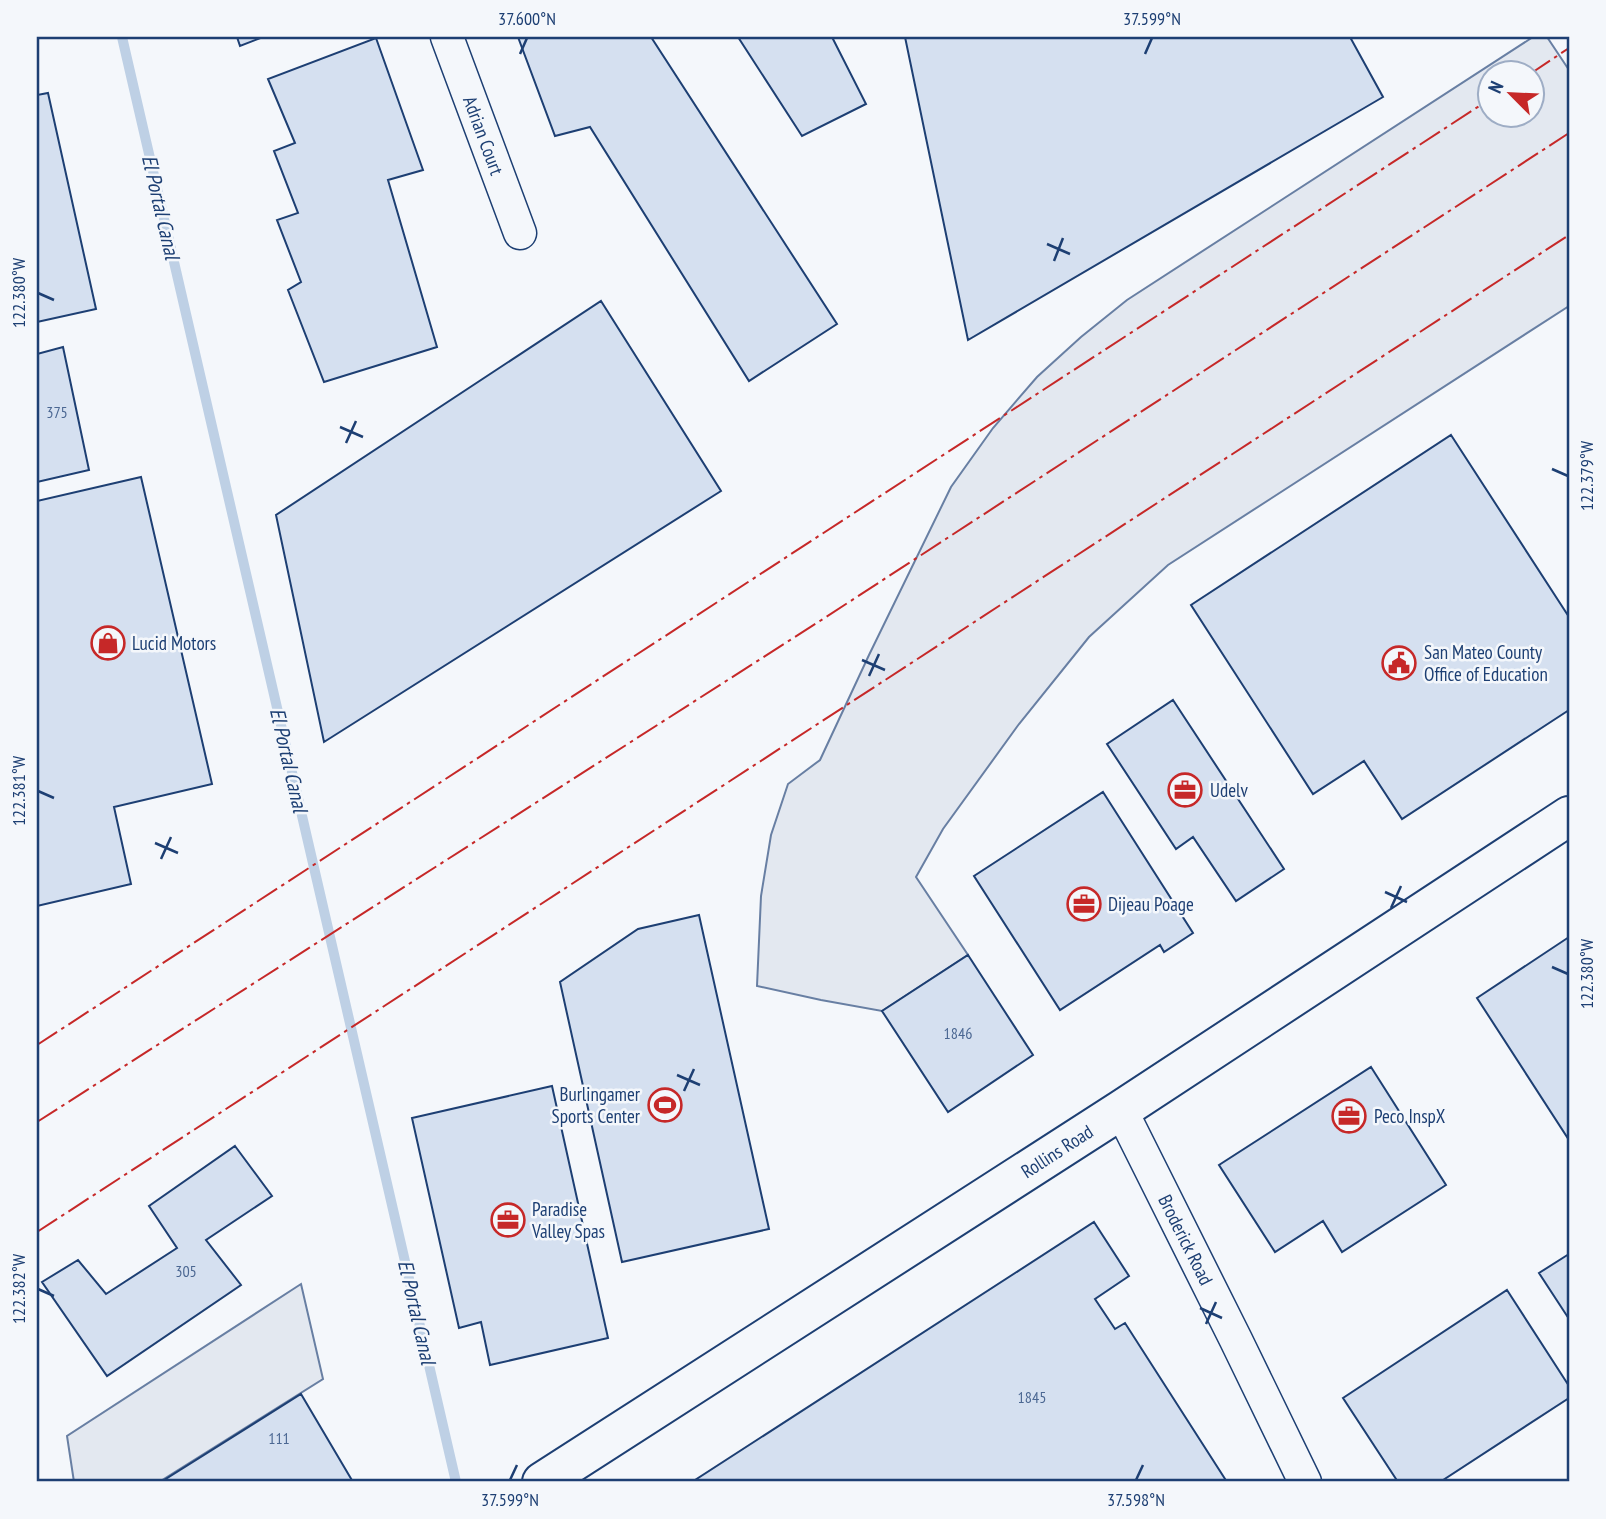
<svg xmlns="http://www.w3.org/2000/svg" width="1606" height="1519" font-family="'PT Sans Narrow',sans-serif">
  <rect width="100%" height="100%" fill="#f4f7fb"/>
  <path fill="#e3e8f0" stroke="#687fa3" stroke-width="2" fill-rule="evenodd" d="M 1533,37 L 1547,37 L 1569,70 L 1569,306 L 1168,565 L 1089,637 L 1019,724 L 943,829 L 916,877 L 968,955 L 882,1011 L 821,1000 L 757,986 L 761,896 L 771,835 L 788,784 L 820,760 L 869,655 L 951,487 L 993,428 L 1037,377 L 1081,337 L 1127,300 ZM 1490,74 L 1532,74 L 1532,116 L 1490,116 Z
    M 301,1284 L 323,1379 L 159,1482 L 74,1482 L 67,1436 Z"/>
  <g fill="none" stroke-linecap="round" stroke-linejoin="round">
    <path stroke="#bed0e5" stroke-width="10" d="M 122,37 L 456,1482"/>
  </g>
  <path fill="#d5e0f0" stroke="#1d3f73" stroke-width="2" d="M 237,37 L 263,37 L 240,46 Z
    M 518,37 L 651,37 L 837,324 L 749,381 L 590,127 L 555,136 Z
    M 738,37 L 832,37 L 866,104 L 802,136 Z
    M 905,37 L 1350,37 L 1383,97 L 968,340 Z
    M 376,38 L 423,170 L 388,180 L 437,347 L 324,382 L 288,290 L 301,282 L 277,220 L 298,213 L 274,151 L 295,143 L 268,79 Z
    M 48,93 L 96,309 L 37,322 L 37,95 Z
    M 601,301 L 721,491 L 324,742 L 276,515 Z
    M 63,347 L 89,470 L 37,482 L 37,354 Z
    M 1451,435 L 1569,617 L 1569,710 L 1402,819 L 1364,761 L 1313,794 L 1191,605 Z
    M 141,477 L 212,784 L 114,807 L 131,884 L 37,906 L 37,501 Z
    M 1173,700 L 1284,869 L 1236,901 L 1193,837 L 1176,849 L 1107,744 Z
    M 1103,792 L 1193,933 L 1164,952 L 1160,945 L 1060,1010 L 974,876 Z
    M 699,915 L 769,1229 L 622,1262 L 560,982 L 638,929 Z
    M 1569,937 L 1569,1140 L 1477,998 Z
    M 968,955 L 1033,1055 L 948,1112 L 882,1011 Z
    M 1371,1067 L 1446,1185 L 1342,1252 L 1323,1221 L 1275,1252 L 1219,1165 Z
    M 552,1086 L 608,1338 L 490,1365 L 481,1322 L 459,1328 L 412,1118 Z
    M 235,1146 L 272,1196 L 206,1240 L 241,1285 L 107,1376 L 42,1282 L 78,1260 L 106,1294 L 177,1248 L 149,1206 Z
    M 1094,1222 L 1129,1276 L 1095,1299 L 1115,1329 L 1125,1323 L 1227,1482 L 692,1482 Z
    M 1569,1254 L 1569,1319 L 1539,1273 Z
    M 1507,1290 L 1569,1386 L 1569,1398 L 1440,1482 L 1398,1482 L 1343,1398 Z
    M 301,1394 L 353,1482 L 161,1482 Z"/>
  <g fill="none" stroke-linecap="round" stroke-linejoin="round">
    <defs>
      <g id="minor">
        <path id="s1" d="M 447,37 L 520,233"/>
        <path id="s2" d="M 1121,1110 L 1236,1340 L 1305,1482"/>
      </g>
      <g id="secondary">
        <path id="s3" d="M 542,1482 L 1121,1110 L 1569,816"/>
      </g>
    </defs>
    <use href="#minor" stroke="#1d3f73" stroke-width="35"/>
    <use href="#secondary" stroke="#1d3f73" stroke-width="42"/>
    <use href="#minor" stroke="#f4f7fb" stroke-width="32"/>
    <use href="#secondary" stroke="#f4f7fb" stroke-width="38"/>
    <path stroke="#c62828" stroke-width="2" stroke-dasharray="24 5 3.5 5" stroke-linecap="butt" d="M 1530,74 L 1569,48
      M 37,1045 L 1490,99
      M 37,1122 L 823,619 L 1569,133
      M 37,1232 L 1569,235"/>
  </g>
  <path fill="none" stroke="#1d3f73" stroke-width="2.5" d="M 520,54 L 527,38M 1145,54 L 1152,38M 1047,244 L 1070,254M 1054,261 L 1063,238M 38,293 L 54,300M 340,427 L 363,437M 346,443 L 356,421M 1552,469 L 1568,476M 862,660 L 885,670M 869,676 L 879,654M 38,791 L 54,798M 155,843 L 178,853M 161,859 L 171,837M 1385,892 L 1407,902M 1391,908 L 1401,886M 1552,967 L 1568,974M 677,1075 L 700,1085M 684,1091 L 694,1069M 38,1289 L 54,1296M 1200,1308 L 1222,1318M 1206,1324 L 1216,1302M 510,1480 L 517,1465M 1136,1480 L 1143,1465"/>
  <defs>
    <symbol id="shop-ring" viewBox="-11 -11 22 22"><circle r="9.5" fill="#f4f7fb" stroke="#c62828" stroke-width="1.5"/><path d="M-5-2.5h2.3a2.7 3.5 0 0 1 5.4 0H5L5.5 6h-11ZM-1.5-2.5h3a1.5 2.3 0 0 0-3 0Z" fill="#c62828"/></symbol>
    <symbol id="civic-ring" viewBox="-11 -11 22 22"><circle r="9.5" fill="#f4f7fb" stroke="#c62828" stroke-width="1.5"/><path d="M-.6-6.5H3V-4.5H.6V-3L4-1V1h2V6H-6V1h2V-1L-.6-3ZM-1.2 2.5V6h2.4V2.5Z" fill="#c62828"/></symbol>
    <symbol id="office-ring" viewBox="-11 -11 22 22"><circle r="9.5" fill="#f4f7fb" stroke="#c62828" stroke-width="1.5"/><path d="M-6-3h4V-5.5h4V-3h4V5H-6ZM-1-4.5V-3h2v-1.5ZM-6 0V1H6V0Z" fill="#c62828"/></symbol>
    <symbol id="stadium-ring" viewBox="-11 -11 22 22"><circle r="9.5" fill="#f4f7fb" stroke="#c62828" stroke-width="1.5"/><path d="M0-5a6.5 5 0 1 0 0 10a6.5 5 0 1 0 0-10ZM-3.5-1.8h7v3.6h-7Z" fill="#c62828"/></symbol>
  </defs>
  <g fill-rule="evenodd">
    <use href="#shop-ring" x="89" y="624" width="38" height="38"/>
    <use href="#civic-ring" x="1380" y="644" width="38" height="38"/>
    <use href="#office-ring" x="1166" y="771" width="38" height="38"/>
    <use href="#office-ring" x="1065" y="885" width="38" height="38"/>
    <use href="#stadium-ring" x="646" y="1086" width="38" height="38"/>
    <use href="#office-ring" x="1330" y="1097" width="38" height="38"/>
    <use href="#office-ring" x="489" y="1201" width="38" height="38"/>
  </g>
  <g text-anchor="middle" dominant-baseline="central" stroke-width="5" stroke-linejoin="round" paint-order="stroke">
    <g font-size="16" fill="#4b6792">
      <text x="57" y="412">375</text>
      <text x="958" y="1033">1846</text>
      <text x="186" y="1271">305</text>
      <text x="1032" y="1397">1845</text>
      <text x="279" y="1438">111</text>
    </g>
    <g font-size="19" fill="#1d3f73" stroke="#f4f7fb">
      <text stroke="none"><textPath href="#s1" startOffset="105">Adrian Court</textPath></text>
      <text stroke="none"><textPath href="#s3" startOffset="612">Rollins Road</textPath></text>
      <text stroke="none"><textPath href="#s2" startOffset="145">Broderick Road</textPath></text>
    </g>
    <g font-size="19" fill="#1d3f73" stroke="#f4f7fb" text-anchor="start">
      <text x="132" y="643">Lucid Motors</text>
      <text x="1424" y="652">San Mateo County<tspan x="1424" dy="22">Office of Education</tspan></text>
      <text x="1210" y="790">Udelv</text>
      <text x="1108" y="904">Dijeau Poage</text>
      <text x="640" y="1094" text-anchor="end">Burlingamer<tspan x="640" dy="22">Sports Center</tspan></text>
      <text x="1374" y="1116">Peco InspX</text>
      <text x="532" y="1209">Paradise<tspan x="532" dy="22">Valley Spas</tspan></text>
    </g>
    <g font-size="21" font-style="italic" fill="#1d3f73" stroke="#f4f7fb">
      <text transform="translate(161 207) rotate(77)">El Portal Canal</text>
      <text transform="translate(289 760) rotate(77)">El Portal Canal</text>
      <text transform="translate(417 1312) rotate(77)">El Portal Canal</text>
    </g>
  </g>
  <rect width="1606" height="1519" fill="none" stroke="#f4f7fb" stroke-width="77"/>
  <g transform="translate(1511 94) rotate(294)"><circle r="33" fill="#f4f7fb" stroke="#9eadc5" stroke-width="2"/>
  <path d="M0-5L12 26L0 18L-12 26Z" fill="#c62828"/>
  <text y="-10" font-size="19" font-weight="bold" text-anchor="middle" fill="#1d3f73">N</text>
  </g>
  <rect x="38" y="38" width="1530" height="1442" fill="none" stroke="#1d3f73" stroke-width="2.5"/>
  <g font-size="18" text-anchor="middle" fill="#1d3f73">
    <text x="527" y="25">37.600°N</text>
    <text x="1152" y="25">37.599°N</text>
    <text transform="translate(19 293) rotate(-90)" y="6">122.380°W</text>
    <text transform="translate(1587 476) rotate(-90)" y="6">122.379°W</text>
    <text transform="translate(19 791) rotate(-90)" y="6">122.381°W</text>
    <text transform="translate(1587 974) rotate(-90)" y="6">122.380°W</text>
    <text transform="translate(19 1289) rotate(-90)" y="6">122.382°W</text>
    <text x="510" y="1506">37.599°N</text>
    <text x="1136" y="1506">37.598°N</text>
  </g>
</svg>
